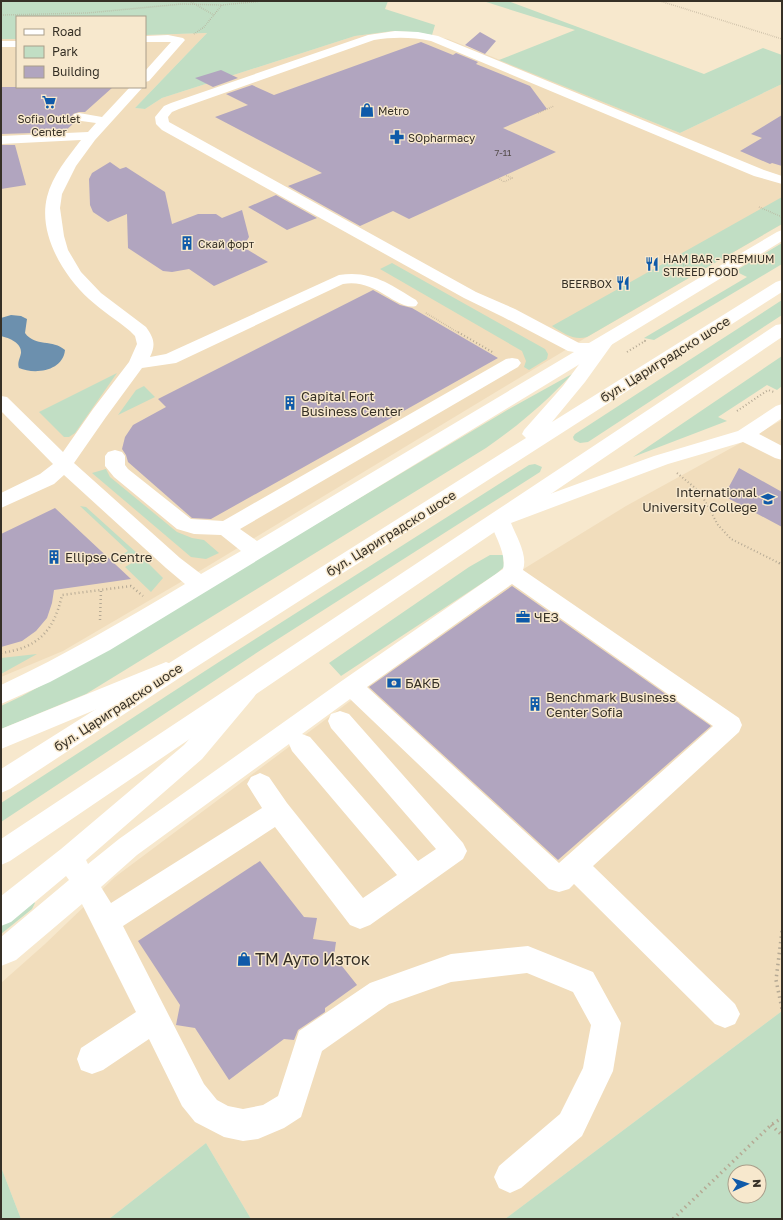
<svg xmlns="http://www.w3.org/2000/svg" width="783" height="1220" font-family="'Golos Text',sans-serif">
  <rect width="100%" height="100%" fill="#f7e8cd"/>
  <path fill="#f1ddbc" d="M 393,31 L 413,32 L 448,39 L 680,133 L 782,84 L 782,224 L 587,337 L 203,569 L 63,651 L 1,677 L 1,39 L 17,39 L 17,87 L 145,87 L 145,35 L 207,33 L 135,108 L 145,109 L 162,98 L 355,36 Z
    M 782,420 L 782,1011 L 505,1219 L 251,1219 L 206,1143 L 109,1219 L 21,1219 L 1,1167 L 1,983 L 45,944 L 115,877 L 357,696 L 357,685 L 517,573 L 626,506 Z"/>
  <path fill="#c1dec4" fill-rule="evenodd" d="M 1,1 L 388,1 L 385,9 L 435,25 L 432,35 L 413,32 L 393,31 L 355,36 L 162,98 L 145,109 L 135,108 L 207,33 L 145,35 L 145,17 L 17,17 L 17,39 L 1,39 Z
    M 483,1 L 508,1 L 704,74 L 763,48 L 782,55 L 782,84 L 680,133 L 499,60 L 575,30 Z
    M 782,197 L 782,224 L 587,337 C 574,341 563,333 552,326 Z
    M 782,243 L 782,264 L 654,340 L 644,338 L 747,277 L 735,271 Z
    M 392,263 L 545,349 L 548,354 L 547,359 L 529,370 L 524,367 L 526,361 L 522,351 L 380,269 Z
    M 782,300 L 782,315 L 588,442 L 580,443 L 574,440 L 573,437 L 575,434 Z
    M 782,356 L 782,386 L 777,390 L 767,385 L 718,417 L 727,421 L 633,457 Z
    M 117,373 L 75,433 L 69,437 L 64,437 L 39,412 Z
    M 572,374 C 546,402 518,426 486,448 L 86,694 L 1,729 L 1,706 L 22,696 L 88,660 L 509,409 Z
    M 144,386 L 155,397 L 118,415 L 136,390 Z
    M 535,464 L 542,467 L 540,472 L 264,648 L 1,822 L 1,803 L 222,660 L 529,465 Z
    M 106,469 L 110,477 L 177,532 L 192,538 L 204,540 L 219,553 L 206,559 L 191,557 L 92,473 Z
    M 80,506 L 86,507 L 138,554 L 121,564 L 117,558 L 128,551 Z
    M 490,555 L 503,555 L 504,567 L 496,574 L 341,676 L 329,663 L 469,567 Z
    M 142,557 L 163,578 L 151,592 L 125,567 Z
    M 37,654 L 1,674 L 1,658 Z
    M 33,901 L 35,903 L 32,909 L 1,934 L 1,922 Z
    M 782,1011 L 782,1219 L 505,1219 ZM 735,1172 L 759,1172 L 759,1196 L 735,1196 Z
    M 206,1143 L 251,1219 L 109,1219 Z
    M 1,1167 L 21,1219 L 1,1219 Z"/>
  <path fill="#6c90ae" d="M 11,315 L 21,316 L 27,319 L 25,333 C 35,347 53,339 65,350 C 63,371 35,375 19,368 C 17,362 20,359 21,353 C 22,343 9,338 1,336 L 1,318 Z"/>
  <path fill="#b1a5bf" d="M 480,32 L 496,41 L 485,54 L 465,45 Z
    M 421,42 L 453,55 L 456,53 L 478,62 L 476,64 L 530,86 L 547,109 L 503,128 L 556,152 L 409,219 L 393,211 L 360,226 L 288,186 L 322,173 L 215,117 L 248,105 L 226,94 L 252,85 L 274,95 Z
    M 221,70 L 238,78 L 213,87 L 195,78 Z
    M 1,87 L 113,87 L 85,112 L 79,112 L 73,114 L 72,117 L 75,122 L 64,132 L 1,134 Z
    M 782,115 L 782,166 L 772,163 L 770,164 L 740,151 L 762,138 L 751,134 Z
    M 1,145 L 15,145 L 26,185 L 1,189 Z
    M 110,162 L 120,169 L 126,167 L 165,192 L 172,224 L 198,214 L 216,214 L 222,218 L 242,210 L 249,237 L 243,247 L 268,262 L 214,286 L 189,269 L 172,272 L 163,271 L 128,248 L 127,214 L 108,222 L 93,212 L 90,205 L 89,179 L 92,173 Z
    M 276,195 L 317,218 L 287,230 L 248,207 Z
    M 373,290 L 400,305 L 412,308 L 498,358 L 211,519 L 192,518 L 128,462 L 126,455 L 122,449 L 125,437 L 133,425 L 166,407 L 158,399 Z
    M 739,468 L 782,492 L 782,527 L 724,496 Z
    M 55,508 L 131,579 L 54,590 L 52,603 L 47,618 L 36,631 L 22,641 L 1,647 L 1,534 Z
    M 512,586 L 711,726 L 558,860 L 369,687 Z
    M 260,861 L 304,917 L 317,918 L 313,939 L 336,942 L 334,956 L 357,985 L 325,1008 L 325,1012 L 298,1030 L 294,1040 L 284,1039 L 229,1080 L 195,1028 L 176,1025 L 180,1005 L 138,941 Z"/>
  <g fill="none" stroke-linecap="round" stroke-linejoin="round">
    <path stroke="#b5a994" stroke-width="1.5" stroke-dasharray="0.5 1.5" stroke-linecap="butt" d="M 660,1 L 782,39
      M 191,2 L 214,15
      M 1,15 L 87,13 L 182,4 L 222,5
      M 194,34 L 204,27 L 222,5 L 263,1
      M 538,113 L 554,106
      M 498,178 L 504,182 L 512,178 L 505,175
      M 759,207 L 782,217
      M 669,258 L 692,269
      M 426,313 L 459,333"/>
    <path stroke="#b5a994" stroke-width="2" stroke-dasharray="1 2.5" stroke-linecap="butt" d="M 458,332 L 494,353
      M 627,352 L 645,341 L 643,340
      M 737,411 L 768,390 L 774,392
      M 677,473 L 700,492 L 718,525 L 731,539 L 781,564"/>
    <path stroke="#b5a994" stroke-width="2.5" stroke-dasharray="1 3" stroke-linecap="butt" d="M 779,563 L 782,565
      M 100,620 L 101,590
      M 1,653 C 38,648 54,631 62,595 L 131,586 L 143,596"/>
    <path stroke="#b5a994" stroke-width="3.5" stroke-dasharray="1.5 4" stroke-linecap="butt" d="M 782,931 L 776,980 L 782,1009
      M 771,1125 L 782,1135
      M 673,1219 L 771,1125 L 782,1118"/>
    <path fill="#fff" fill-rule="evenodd" d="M 395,31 L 418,32 L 438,36 L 764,170 L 782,176 L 782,184 L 754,176 L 431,41 C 412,37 393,37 374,40 L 179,109 L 172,112 L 168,117 L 169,122 L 476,292 L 515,309 L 579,343 L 589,343 L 777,232 L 782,230 L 782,241 L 110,650 L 50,682 L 1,704 L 1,685 C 65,655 125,620 185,584 L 166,568 L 64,475 L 54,484 L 1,508 L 1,493 L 40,474 L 53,464 L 1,411 L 1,396 L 7,397 L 63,452 L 93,409 L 129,362 L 137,344 L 135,336 L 130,331 C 117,320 102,311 89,299 C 63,275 38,234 47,197 C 52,176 68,157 81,140 L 1,144 L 1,136 L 88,132 L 96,123 L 74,120 L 73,117 L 74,114 L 79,113 L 102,117 L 130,87 L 143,87 L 95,140 L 76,166 L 62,194 L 60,208 L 64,236 L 68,250 L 81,272 L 101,293 L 146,327 C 154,338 156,345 150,357 L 166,354 L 339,275 C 371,270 390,284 416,300 L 418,303 L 416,306 C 396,311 377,278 343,284 L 176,363 L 142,368 L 106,417 L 74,463 L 180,558 L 201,574 L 241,551 L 221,535 L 194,534 L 177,529 L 114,477 L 105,466 L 105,456 L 108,452 L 115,450 L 122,452 L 125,456 L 125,465 L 128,469 L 191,519 L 223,521 L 506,359 L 512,358 L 518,359 L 521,363 L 518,367 L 240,529 L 257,541 L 574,352 L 568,351 L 503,317 L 464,298 L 162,130 L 156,124 L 155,117 L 164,106 L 171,103 L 368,35 Z
      M 168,35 L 183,38 L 185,40 L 149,81 L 145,82 L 145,71 L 171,42 L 145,42 L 145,36 Z
      M 1,41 L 17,41 L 17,47 L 1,47 Z
      M 782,404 L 782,418 L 759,434 L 782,446 L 782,460 L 775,458 L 743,442 L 668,464 L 511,523 C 517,538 528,555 523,570 L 739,718 L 742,725 L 739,732 L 593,866 L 735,1004 L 740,1014 L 735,1024 L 725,1028 L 715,1024 L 574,884 L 569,889 L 559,892 L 549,889 L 350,699 L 302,734 L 310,737 L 418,861 L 436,849 L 331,728 L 328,721 L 331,714 L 340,711 L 349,714 L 463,843 L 467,851 L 463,859 L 370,925 L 360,929 L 350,925 L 275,827 L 123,926 L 204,1084 L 217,1100 L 228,1106 L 243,1109 L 263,1105 L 278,1096 L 299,1031 L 370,983 L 451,954 L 528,946 L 593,972 L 621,1023 L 613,1071 L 582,1136 L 521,1188 L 510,1193 L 499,1188 L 494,1177 L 499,1166 L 560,1114 L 583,1068 L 591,1025 L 573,992 L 527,973 L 451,982 L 389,1004 L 322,1051 L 301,1117 L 284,1128 L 258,1139 L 243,1141 L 224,1137 L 195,1122 L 182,1106 L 149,1039 L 103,1070 L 92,1074 L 81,1070 L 77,1059 L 81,1048 L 136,1012 L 82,904 L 16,960 L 1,966 L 1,937 L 69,880 L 66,876 L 11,922 L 1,926 L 1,896 L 61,849 L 184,745 L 238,685 L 246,682 L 254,685 L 258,691 L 254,697 L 202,759 L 86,860 L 88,864 L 119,839 L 343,680 L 503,569 C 507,554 494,534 489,520 L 492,515 L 654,456 L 738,431 L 776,406 ZM 512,584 L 713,726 L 559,863 L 367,687 ZM 289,744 L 292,751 L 397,875 L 363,898 L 287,803 L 269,777 L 260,773 L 251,777 L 247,784 L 262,808 L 111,903 L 101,887 L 137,855 Z
      M 166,662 L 174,665 L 178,671 L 174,677 L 1,749 L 1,729 Z"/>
    <path fill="#fff" fill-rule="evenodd" d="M 782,280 L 782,292 L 193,669 L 10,789 L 1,793 L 1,769 L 526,438 L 522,434 L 524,430 L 563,386 L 598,339 L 604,338 L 610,339 L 613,343 L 585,382 L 552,422 L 776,282 Z
      M 782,324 L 782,337 L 10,861 L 1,865 L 1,839 L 776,325 Z"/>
  </g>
  <defs>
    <symbol id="supermarket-bare" viewBox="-9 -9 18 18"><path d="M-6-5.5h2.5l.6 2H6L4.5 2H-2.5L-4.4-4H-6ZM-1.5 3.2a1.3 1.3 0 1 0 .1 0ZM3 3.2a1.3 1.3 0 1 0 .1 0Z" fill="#0f5aa9" stroke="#f7e8cd" stroke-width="2.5" paint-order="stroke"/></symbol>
    <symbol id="shop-bare" viewBox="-9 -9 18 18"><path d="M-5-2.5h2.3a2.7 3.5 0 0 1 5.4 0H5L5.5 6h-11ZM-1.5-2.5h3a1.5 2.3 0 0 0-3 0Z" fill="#0f5aa9" stroke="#f7e8cd" stroke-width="2.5" paint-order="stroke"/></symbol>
    <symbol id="pharmacy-bare" viewBox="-9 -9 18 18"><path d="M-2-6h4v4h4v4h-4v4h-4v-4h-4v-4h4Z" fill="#0f5aa9" stroke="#f7e8cd" stroke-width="2.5" paint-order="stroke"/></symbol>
    <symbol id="building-bare" viewBox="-9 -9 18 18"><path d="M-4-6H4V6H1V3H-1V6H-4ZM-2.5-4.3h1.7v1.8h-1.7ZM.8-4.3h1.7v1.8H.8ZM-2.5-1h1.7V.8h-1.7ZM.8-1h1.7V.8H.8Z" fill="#0f5aa9" stroke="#f7e8cd" stroke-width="2.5" paint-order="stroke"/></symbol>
    <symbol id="restaurant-bare" viewBox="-9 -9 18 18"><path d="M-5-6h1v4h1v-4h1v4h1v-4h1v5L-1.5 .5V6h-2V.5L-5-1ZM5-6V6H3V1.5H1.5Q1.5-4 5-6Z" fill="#0f5aa9" stroke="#f7e8cd" stroke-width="2.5" paint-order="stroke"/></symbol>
    <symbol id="university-bare" viewBox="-9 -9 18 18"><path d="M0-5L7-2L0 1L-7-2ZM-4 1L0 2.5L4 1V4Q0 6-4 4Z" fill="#0f5aa9" stroke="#f7e8cd" stroke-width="2.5" paint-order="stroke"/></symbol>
    <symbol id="office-bare" viewBox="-9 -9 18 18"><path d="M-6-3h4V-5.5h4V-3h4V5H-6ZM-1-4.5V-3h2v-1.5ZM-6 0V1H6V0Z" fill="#0f5aa9" stroke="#f7e8cd" stroke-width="2.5" paint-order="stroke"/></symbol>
    <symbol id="bank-bare" viewBox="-9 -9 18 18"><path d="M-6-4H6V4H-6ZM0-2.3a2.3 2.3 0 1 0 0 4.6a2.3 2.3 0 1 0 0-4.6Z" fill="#0f5aa9" stroke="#f7e8cd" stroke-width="2.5" paint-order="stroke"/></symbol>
  </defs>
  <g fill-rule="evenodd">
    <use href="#supermarket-bare" x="39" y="92" width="20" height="20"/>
    <use href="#shop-bare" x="357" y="100" width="20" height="20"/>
    <use href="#pharmacy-bare" x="387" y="127" width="20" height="20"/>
    <use href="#building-bare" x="177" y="233" width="20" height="20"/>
    <use href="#restaurant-bare" x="642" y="254" width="20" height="20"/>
    <use href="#restaurant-bare" x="613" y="273" width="20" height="20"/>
    <use href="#building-bare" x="280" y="393" width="20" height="20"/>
    <use href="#university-bare" x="758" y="489" width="20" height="20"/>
    <use href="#building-bare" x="44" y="547" width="20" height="20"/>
    <use href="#office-bare" x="513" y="607" width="20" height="20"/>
    <use href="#bank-bare" x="384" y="673" width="20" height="20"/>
    <use href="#building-bare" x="525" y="694" width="20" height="20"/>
    <use href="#shop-bare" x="234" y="949" width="20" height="20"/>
  </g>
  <g text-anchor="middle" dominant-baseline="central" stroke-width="3" stroke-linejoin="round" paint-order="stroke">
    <g font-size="9" fill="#554d4c">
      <text x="503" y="152">7-11</text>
    </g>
    <g font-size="11" fill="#363026" stroke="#f7e8cd" text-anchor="start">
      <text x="378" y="110">Metro</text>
      <text x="49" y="118" text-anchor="middle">Sofia Outlet<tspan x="49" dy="13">Center</tspan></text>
      <text x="408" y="137">SOpharmacy</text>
      <text x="198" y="243">Скай форт</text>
      <text x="663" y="258">HAM BAR - PREMIUM<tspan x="663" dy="13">STREED FOOD</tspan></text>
      <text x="612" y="283" text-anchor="end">BEERBOX</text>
    </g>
    <g font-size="13" fill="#363026" stroke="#f7e8cd">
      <text transform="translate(665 359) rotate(-32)">бул. Цариградско шосе</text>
      <text transform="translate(391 533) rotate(-32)">бул. Цариградско шосе</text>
      <text transform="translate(118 707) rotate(-33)">бул. Цариградско шосе</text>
    </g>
    <g font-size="13" fill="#363026" stroke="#f7e8cd" text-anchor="start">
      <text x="301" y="396">Capital Fort<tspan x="301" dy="15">Business Center</tspan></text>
      <text x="757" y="492" text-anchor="end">International<tspan x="757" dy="15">University College</tspan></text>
      <text x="65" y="557">Ellipse Centre</text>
      <text x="534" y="617">ЧЕЗ</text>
      <text x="405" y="683">БАКБ</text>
      <text x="546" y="697">Benchmark Business<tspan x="546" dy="15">Center Sofia</tspan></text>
    </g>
    <g font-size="16" fill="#363026" stroke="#f7e8cd" text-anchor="start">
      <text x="255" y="959">ТМ Ауто Изток</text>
    </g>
  </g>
  <rect width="783" height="1220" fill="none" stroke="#363026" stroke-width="4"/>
  <rect x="16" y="16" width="130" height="72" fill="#f7e8cd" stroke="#aa9e8a"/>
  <rect x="24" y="29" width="20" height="6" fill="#ffffff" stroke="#aa9e8a"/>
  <text x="52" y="36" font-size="12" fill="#363026">Road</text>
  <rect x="24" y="46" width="20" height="12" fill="#c1dec4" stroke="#aa9e8a"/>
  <text x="52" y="56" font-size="12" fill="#363026">Park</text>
  <rect x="24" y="66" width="20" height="12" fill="#b1a5bf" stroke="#aa9e8a"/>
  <text x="52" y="76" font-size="12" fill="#363026">Building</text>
  <g transform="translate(747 1184) rotate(87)"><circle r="19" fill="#f7e8cd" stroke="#aa9e8a"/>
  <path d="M0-3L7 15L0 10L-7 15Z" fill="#0f5aa9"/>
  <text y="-6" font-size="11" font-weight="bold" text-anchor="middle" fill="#363026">N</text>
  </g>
</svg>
